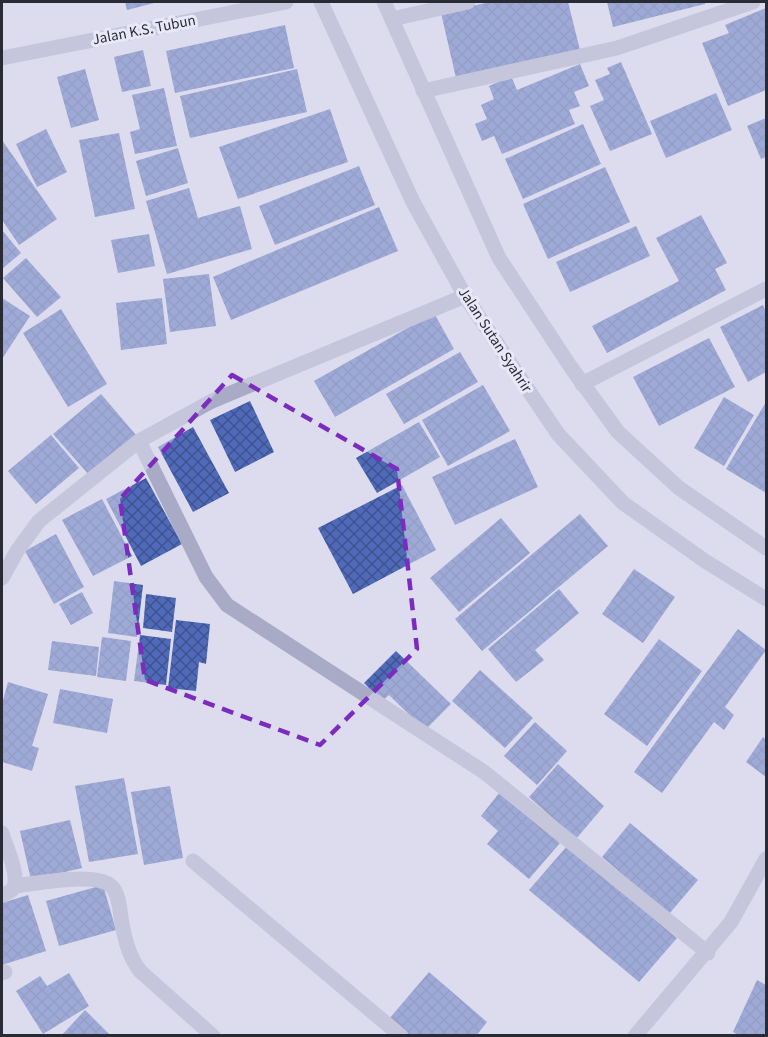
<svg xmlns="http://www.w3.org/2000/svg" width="768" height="1037" font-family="'Source Sans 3',sans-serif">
  <defs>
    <pattern id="building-cross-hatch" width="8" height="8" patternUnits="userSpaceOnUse" patternTransform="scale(1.5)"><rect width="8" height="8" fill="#506aba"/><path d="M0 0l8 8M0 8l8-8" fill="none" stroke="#3f5390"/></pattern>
  </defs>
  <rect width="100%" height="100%" fill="#dddcef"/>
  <path fill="url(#building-cross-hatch)" d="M 125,2 L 158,2 L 127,10 Z
    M 490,2 L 568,2 L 580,50 L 456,78 L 441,13 Z
    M 607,2 L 705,2 L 705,4 L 613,27 Z
    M 766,8 L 766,90 L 728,106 L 702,43 L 729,33 L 725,25 Z
    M 285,25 L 294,68 L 175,93 L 166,51 Z
    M 143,50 L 151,86 L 122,92 L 114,57 Z
    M 621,62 L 652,134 L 610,151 L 590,106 L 604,100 L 595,80 L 610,74 L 607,68 Z
    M 580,64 L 589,86 L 574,92 L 580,106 L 569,110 L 575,124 L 502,154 L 494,136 L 482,141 L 475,124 L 487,119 L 481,105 L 494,99 L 489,86 L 511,76 L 517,90 Z
    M 85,69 L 99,120 L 71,128 L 57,77 Z
    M 297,69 L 307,112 L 190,138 L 180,96 Z
    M 164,88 L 177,146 L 135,154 L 130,132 L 140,129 L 132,95 Z
    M 716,93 L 732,130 L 666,158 L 650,121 Z
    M 330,109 L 348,162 L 238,199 L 219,147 Z
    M 766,118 L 766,157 L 761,159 L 747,126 Z
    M 583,124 L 601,164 L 523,199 L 505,159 Z
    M 46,129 L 67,172 L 37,187 L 16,144 Z
    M 119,133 L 135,209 L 95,217 L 79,140 Z
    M 2,140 L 57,219 L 19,245 L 2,220 Z
    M 178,148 L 188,183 L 146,196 L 136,161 Z
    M 359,166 L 375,205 L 275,245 L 259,206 Z
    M 605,167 L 630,222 L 548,259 L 523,204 Z
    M 189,188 L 198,218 L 240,206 L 252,249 L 167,274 L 146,201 Z
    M 379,207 L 398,251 L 231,320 L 213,277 Z
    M 701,215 L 727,263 L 715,269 L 726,290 L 607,353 L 592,326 L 679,281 L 656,238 Z
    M 636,226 L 650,256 L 570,292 L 556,262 Z
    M 2,230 L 21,253 L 2,269 Z
    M 149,234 L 155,266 L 118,273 L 111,240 Z
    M 26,258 L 61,297 L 37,317 L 3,278 Z
    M 209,274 L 216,326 L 170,332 L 163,279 Z
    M 2,298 L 30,316 L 2,359 Z
    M 162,298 L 167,344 L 121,350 L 116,303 Z
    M 763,305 L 766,312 L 766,372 L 748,382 L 720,327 Z
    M 61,309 L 107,384 L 68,407 L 23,333 Z
    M 434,313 L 454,349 L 335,417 L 314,381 Z
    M 709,338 L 735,387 L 659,426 L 633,377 Z
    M 460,352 L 478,382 L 404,424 L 386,394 Z
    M 483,385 L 510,431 L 448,466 L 422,420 Z
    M 101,394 L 136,435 L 89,475 L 53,434 Z
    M 724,397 L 754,415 L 724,466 L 694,448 Z
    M 250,401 L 274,452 L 235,472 L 210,420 Z
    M 766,402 L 766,493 L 726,469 Z
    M 419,422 L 440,457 L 377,493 L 356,458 Z
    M 193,427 L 229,493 L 193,512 L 158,447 Z
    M 51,435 L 79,468 L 36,504 L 8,471 Z
    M 515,439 L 538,487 L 455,525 L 432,477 Z
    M 146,478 L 182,544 L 141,566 L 106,499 Z
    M 402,485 L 436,550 L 353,594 L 318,528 Z
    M 102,499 L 132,556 L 93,576 L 62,520 Z
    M 580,514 L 608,546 L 482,651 L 455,619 Z
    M 501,518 L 530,553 L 459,612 L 430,578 Z
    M 56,534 L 84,587 L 54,604 L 25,551 Z
    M 634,569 L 675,597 L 643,643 L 602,614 Z
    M 114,581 L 143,585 L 137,637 L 108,633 Z
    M 559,589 L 579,613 L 535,650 L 544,660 L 516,682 L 488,649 Z
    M 82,592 L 93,613 L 71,625 L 59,604 Z
    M 146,594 L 176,598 L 172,632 L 143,628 Z
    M 176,620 L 210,624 L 206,664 L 199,662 L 196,691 L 168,688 Z
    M 738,629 L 766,650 L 725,707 L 734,715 L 724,730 L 714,722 L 662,793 L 634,772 Z
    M 140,635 L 171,639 L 166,685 L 134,681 Z
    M 102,637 L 131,641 L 126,681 L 97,677 Z
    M 659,639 L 702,671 L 647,746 L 604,714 Z
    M 52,641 L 99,647 L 96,676 L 48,670 Z
    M 396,651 L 451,704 L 425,730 L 389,695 L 382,701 L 364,683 Z
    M 480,670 L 533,718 L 505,748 L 452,701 Z
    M 8,682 L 48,694 L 32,746 L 39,748 L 32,771 L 2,762 L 2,704 Z
    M 60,689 L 113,699 L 107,733 L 53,723 Z
    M 535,722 L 567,751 L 537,785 L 504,756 Z
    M 763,737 L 766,740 L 766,777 L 746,762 Z
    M 558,764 L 604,806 L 576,839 L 529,797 Z
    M 124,778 L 138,854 L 89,862 L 75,786 Z
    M 170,786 L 183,858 L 144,865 L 131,792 Z
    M 499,793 L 560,843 L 529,879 L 487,844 L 498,831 L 481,816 Z
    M 70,820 L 82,868 L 31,880 L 20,831 Z
    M 630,823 L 698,880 L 669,914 L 602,857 Z
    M 567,846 L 677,938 L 639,982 L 529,890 Z
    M 103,885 L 116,930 L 59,946 L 46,901 Z
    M 28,895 L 46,951 L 2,965 L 2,903 Z
    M 429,972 L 487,1022 L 476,1036 L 409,1036 L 389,1019 Z
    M 69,973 L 89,1006 L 43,1034 L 16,991 L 40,976 L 47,986 Z
    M 757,980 L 766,985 L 766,1036 L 740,1036 L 733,1032 Z
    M 85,1010 L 111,1036 L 61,1036 Z"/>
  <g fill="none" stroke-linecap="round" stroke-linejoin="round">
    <path stroke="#a9aac6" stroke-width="15" d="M 392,19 L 468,2
      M 423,91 L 617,48 L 753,2
      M 582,384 L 766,289
      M 139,441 L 206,577 L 227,605 L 484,772 L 708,953
      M 2,578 L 17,551 L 39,521 L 139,441 L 212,401 L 465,296
      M 2,833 C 6,847 19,873 14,887 C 12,892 6,893 2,895
      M 193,861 L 401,1036
      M 14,886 C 36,884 100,870 113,888 C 120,898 120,913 122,924 C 126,943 129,956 140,971 L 213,1036
      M 2,973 L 5,972
      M 635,1036 L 731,922 L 766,859"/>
    <path stroke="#a9aac6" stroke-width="15" d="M 321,2 L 413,202 L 465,296 L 558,434 L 623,503 L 705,561 L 766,599
      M 384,2 L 499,258 L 570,366 L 618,432 L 679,488 L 766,548
      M 2,58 L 286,2"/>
  </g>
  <path d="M0 0H768V1037H0ZM 232,375 L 397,469 L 417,649 L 320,745 L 145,680 L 120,499 Z" fill="#dddcef" fill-opacity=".55" fill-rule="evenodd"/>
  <path fill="none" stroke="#7b2cbf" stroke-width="4.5" stroke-dasharray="12 8" stroke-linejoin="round" d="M 232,375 L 397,469 L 417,649 L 320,745 L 145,680 L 120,499 Z"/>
  <g text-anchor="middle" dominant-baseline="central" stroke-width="6" stroke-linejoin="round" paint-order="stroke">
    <g font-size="15" fill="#282b34" stroke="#e9e8f8">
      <text transform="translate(144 30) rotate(-11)">Jalan K.S. Tubun</text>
      <text transform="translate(495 340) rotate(57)">Jalan Sutan Syahrir</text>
    </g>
  </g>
  <rect width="768" height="1037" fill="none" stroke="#282b34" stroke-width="6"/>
</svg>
